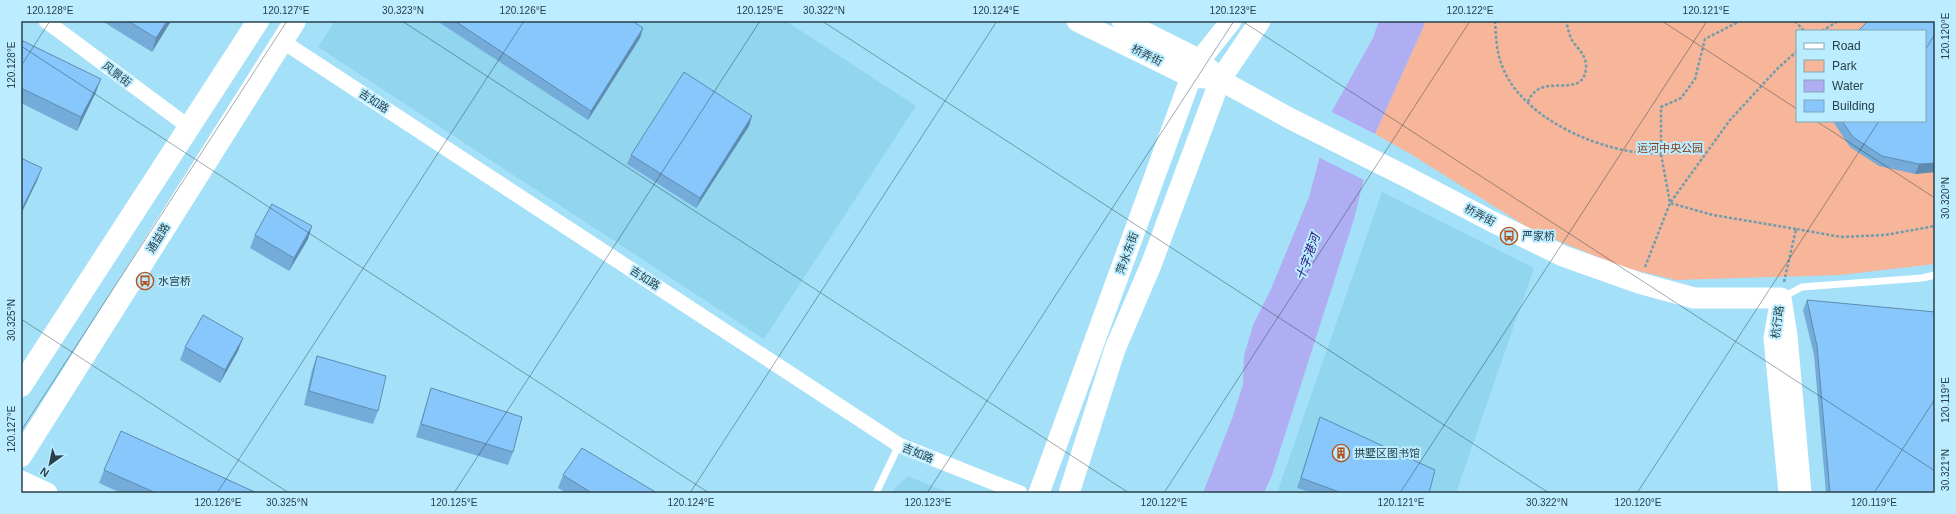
<svg xmlns="http://www.w3.org/2000/svg" width="1956" height="514" font-family="Helvetica,'Noto Sans SC',sans-serif">
  <rect width="100%" height="100%" fill="#a4e1f8"/>
  <path fill="#91d5ef" d="M 335,21 L 786,21 L 916,106 L 764,339 L 318,47 Z
    M 1382,192 L 1534,268 L 1456,493 L 1277,493 Z
    M 908,476 L 949,493 L 890,493 Z"/>
  <path fill="#f7b599" fill-rule="evenodd" d="M 1426,21 L 1935,21 L 1935,264 L 1840,275 L 1676,280 L 1622,267 L 1532,230 L 1409,153 L 1375,134 ZM 1797,31 L 1925,31 L 1925,121 L 1797,121 Z"/>
  <path fill="#afaef3" d="M 1379,21 L 1426,21 L 1375,134 L 1354,219 L 1272,475 L 1264,493 L 1203,493 L 1233,416 L 1243,384 L 1244,356 L 1253,325 L 1271,289 L 1309,197 L 1332,111 L 1373,38 Z"/>
  <path fill="#a4e1f8" d="M 1330,111 L 1377,135 L 1366,181 L 1318,157 Z"/>
  <g fill="none" stroke-linecap="round" stroke-linejoin="round">
    <path stroke="#6f9dae" stroke-width="2.5" stroke-dasharray="3 2" stroke-linecap="butt" d="M 1495,21 C 1496,35 1496,49 1501,63 C 1520,120 1606,155 1661,154
      M 1795,21 L 1804,31
      M 1822,31 L 1838,21
      M 1528,102 C 1540,70 1582,101 1586,69 C 1587,56 1579,50 1573,42 C 1569,36 1568,28 1566,21
      M 1796,229 L 1713,215 L 1670,203 L 1730,120 L 1777,69 L 1797,51
      M 1645,267 L 1670,203 L 1661,154 L 1661,107 L 1681,98 L 1695,79 L 1705,39 L 1740,21
      M 1784,282 L 1796,229 L 1841,237 L 1885,235 L 1935,226"/>
    <path stroke="#fff" stroke-width="7" d="M 1783,297 L 1802,287 L 1922,278 L 1935,275
      M 876,493 L 899,445"/>
    <path stroke="#fff" stroke-width="15" d="M 46,21 L 189,127
      M 282,41 L 899,445 L 1020,493"/>
    <path stroke="#fff" stroke-width="21" d="M 1077,21 L 1191,77 L 1205,78
      M 1122,21 L 1200,60 L 1220,80 L 1291,119 L 1407,177 L 1491,221 L 1563,256 L 1639,283 L 1694,298 L 1781,298
      M 21,481 L 47,493
      M 1039,493 L 1191,77 L 1200,60 L 1231,21
      M 1069,493 L 1115,349 L 1151,265 L 1220,80 L 1260,21
      M 1789,493 L 1774,338 L 1781,298 L 1787,336 L 1801,493"/>
    <path stroke="#fff" stroke-width="22" d="M 21,386 L 258,21
      M 21,456 L 295,21"/>
  </g>
  <path fill="#75abd8" d="M 102,21 L 171,21 L 152,52 Z
    M 437,21 L 632,21 L 643,28 L 640,38 L 588,120 Z
    M 21,40 L 96,92 L 77,131 L 21,103 Z
    M 752,116 L 749,126 L 696,208 L 627,164 L 631,155 Z
    M 1834,121 L 1925,121 L 1935,172 L 1915,174 L 1879,166 L 1850,147 L 1834,123 Z
    M 255,235 L 308,239 L 289,271 L 250,248 Z
    M 1807,300 L 1935,493 L 1826,493 L 1814,355 L 1803,310 Z
    M 243,338 L 238,351 L 220,383 L 180,360 L 185,347 Z
    M 317,356 L 378,411 L 373,424 L 304,405 L 312,370 Z
    M 431,388 L 513,452 L 508,465 L 416,437 L 427,401 Z
    M 1320,417 L 1429,493 L 1312,493 L 1297,488 Z
    M 104,470 L 257,493 L 121,493 L 99,483 Z
    M 563,475 L 657,493 L 566,493 L 558,488 Z"/>
  <path fill="#5f8bb0" d="M 167,21 L 171,21 L 152,52 L 156,38 Z
    M 643,28 L 640,38 L 588,120 L 591,111 Z
    M 101,79 L 96,92 L 77,131 L 81,117 Z
    M 752,116 L 749,126 L 696,208 L 700,198 Z
    M 1935,163 L 1935,172 L 1915,174 L 1919,164 Z
    M 42,168 L 37,181 L 21,214 L 21,211 L 23,207 Z
    M 312,226 L 308,239 L 289,271 L 294,258 Z
    M 243,338 L 238,351 L 220,383 L 225,370 Z"/>
  <path fill="#88c7fb" stroke="#5f8bb0" d="M 128,21 L 167,21 L 156,38 Z
    M 455,21 L 632,21 L 643,28 L 591,111 Z
    M 1868,21 L 1935,21 L 1935,163 L 1919,164 L 1882,156 L 1853,137 L 1842,121 L 1925,121 L 1925,31 L 1858,31 Z
    M 21,40 L 101,79 L 81,117 L 21,88 Z
    M 684,72 L 752,116 L 700,198 L 631,155 Z
    M 21,158 L 42,168 L 23,207 L 21,206 Z
    M 272,204 L 312,226 L 294,258 L 255,235 Z
    M 1807,300 L 1935,312 L 1935,493 L 1830,493 L 1817,346 Z
    M 203,315 L 243,338 L 225,370 L 185,347 Z
    M 317,356 L 386,376 L 378,411 L 309,391 Z
    M 431,388 L 522,417 L 513,452 L 421,424 Z
    M 1320,417 L 1435,470 L 1429,493 L 1342,493 L 1301,478 Z
    M 121,431 L 257,493 L 156,493 L 104,470 Z
    M 582,448 L 657,493 L 592,493 L 563,475 Z"/>
  <path fill="none" stroke="#274049" stroke-width="1" stroke-opacity="0.45" d="M 402,21 L 1129,493M 822,21 L 1549,493M 1242,21 L 1935,471M 1662,21 L 1797,109M 21,46 L 709,493M 1925,50 L 1935,34M 21,66 L 50,21M 1816,121 L 1935,198M 21,319 L 289,493M 21,431 L 287,21M 217,493 L 524,21M 454,493 L 760,21M 690,493 L 997,21M 927,493 L 1234,21M 1164,493 L 1470,21M 1400,493 L 1707,21M 1637,493 L 1879,121M 1874,493 L 1935,399"/>
  <defs>
    <symbol id="bus-ring" viewBox="-11 -11 22 22"><circle r="9.5" fill="#bcecff" stroke="#b5511c" stroke-width="1.5"/><path d="M-5-6H5V4H4V6H2V4H-2V6H-4V4H-5ZM-3.5-4V0h7V-4ZM-3.5 1.2v1.5H-2V1.2ZM2 1.2v1.5H3.5V1.2Z" fill="#b5511c"/></symbol>
    <symbol id="building-ring" viewBox="-11 -11 22 22"><circle r="9.5" fill="#bcecff" stroke="#b5511c" stroke-width="1.5"/><path d="M-4-6H4V6H1V3H-1V6H-4ZM-2.5-4.3h1.7v1.8h-1.7ZM.8-4.3h1.7v1.8H.8ZM-2.5-1h1.7V.8h-1.7ZM.8-1h1.7V.8H.8Z" fill="#b5511c"/></symbol>
  </defs>
  <g fill-rule="evenodd">
    <use href="#bus-ring" x="1499" y="226" width="20" height="20"/>
    <use href="#bus-ring" x="135" y="271" width="20" height="20"/>
    <use href="#building-ring" x="1331" y="443" width="20" height="20"/>
  </g>
  <g text-anchor="middle" dominant-baseline="central" stroke-width="4" stroke-linejoin="round" paint-order="stroke">
    <g font-size="11" fill="#274049" stroke="#bcecff">
      <text transform="translate(1147 55) rotate(26)">桥弄街</text>
      <text transform="translate(117 74) rotate(37)">风景街</text>
      <text transform="translate(374 101) rotate(33)">吉如路</text>
      <text transform="translate(1480 215) rotate(28)">桥弄街</text>
      <text transform="translate(158 238) rotate(-58)">通益路</text>
      <text transform="translate(1127 253) rotate(-70)">萍水东街</text>
      <text transform="translate(645 278) rotate(33)">吉如路</text>
      <text transform="translate(1777 322) rotate(-82)">杭行路</text>
      <text transform="translate(918 453) rotate(22)">吉如路</text>
    </g>
    <g font-size="11" fill="#863a12" stroke="#bcecff">
      <text x="1670" y="148">运河中央公园</text>
    </g>
    <g font-size="11" fill="#274049" stroke="#bcecff" text-anchor="start">
      <text x="1522" y="236">严家桥</text>
      <text x="158" y="281">水宫桥</text>
      <text x="1354" y="453">拱墅区图书馆</text>
    </g>
    <g font-size="12" font-style="italic" fill="#2c1176" stroke="#bcecff">
      <text transform="translate(1308 257) rotate(-70)">十字港河</text>
    </g>
  </g>
  <rect width="1956" height="514" fill="none" stroke="#bcecff" stroke-width="44"/>
  <rect x="1796" y="30" width="130" height="92" fill="#bcecff" stroke="#80a7b6"/>
  <rect x="1804" y="43" width="20" height="6" fill="#ffffff" stroke="#80a7b6"/>
  <text x="1832" y="50" font-size="12" fill="#274049">Road</text>
  <rect x="1804" y="60" width="20" height="12" fill="#f7b599" stroke="#80a7b6"/>
  <text x="1832" y="70" font-size="12" fill="#274049">Park</text>
  <rect x="1804" y="80" width="20" height="12" fill="#afaef3" stroke="#80a7b6"/>
  <text x="1832" y="90" font-size="12" fill="#274049">Water</text>
  <rect x="1804" y="100" width="20" height="12" fill="#88c7fb" stroke="#80a7b6"/>
  <text x="1832" y="110" font-size="12" fill="#274049">Building</text>
  <g transform="translate(50 464) rotate(213)" stroke="#bcecff" stroke-width="3" paint-order="stroke">
  <path d="M0-3L7 15L0 10L-7 15Z" fill="#274049"/>
  <text y="-6" font-size="11" font-weight="bold" text-anchor="middle" fill="#274049">N</text>
  </g>
  <rect x="22" y="22" width="1912" height="470" fill="none" stroke="#274049" stroke-width="1.5"/>
  <g font-size="10" text-anchor="middle" fill="#274049">
    <text x="50" y="14">120.128°E</text>
    <text x="286" y="14">120.127°E</text>
    <text x="403" y="14">30.323°N</text>
    <text x="523" y="14">120.126°E</text>
    <text x="760" y="14">120.125°E</text>
    <text x="824" y="14">30.322°N</text>
    <text x="996" y="14">120.124°E</text>
    <text x="1233" y="14">120.123°E</text>
    <text x="1470" y="14">120.122°E</text>
    <text x="1706" y="14">120.121°E</text>
    <text transform="translate(1945 36) rotate(-90)" y="4">120.120°E</text>
    <text transform="translate(11 65) rotate(-90)" y="4">120.128°E</text>
    <text transform="translate(1945 198) rotate(-90)" y="4">30.320°N</text>
    <text transform="translate(11 320) rotate(-90)" y="4">30.325°N</text>
    <text transform="translate(1945 400) rotate(-90)" y="4">120.119°E</text>
    <text transform="translate(11 429) rotate(-90)" y="4">120.127°E</text>
    <text transform="translate(1945 470) rotate(-90)" y="4">30.321°N</text>
    <text x="218" y="506">120.126°E</text>
    <text x="287" y="506">30.325°N</text>
    <text x="454" y="506">120.125°E</text>
    <text x="691" y="506">120.124°E</text>
    <text x="928" y="506">120.123°E</text>
    <text x="1164" y="506">120.122°E</text>
    <text x="1401" y="506">120.121°E</text>
    <text x="1547" y="506">30.322°N</text>
    <text x="1638" y="506">120.120°E</text>
    <text x="1874" y="506">120.119°E</text>
  </g>
</svg>
